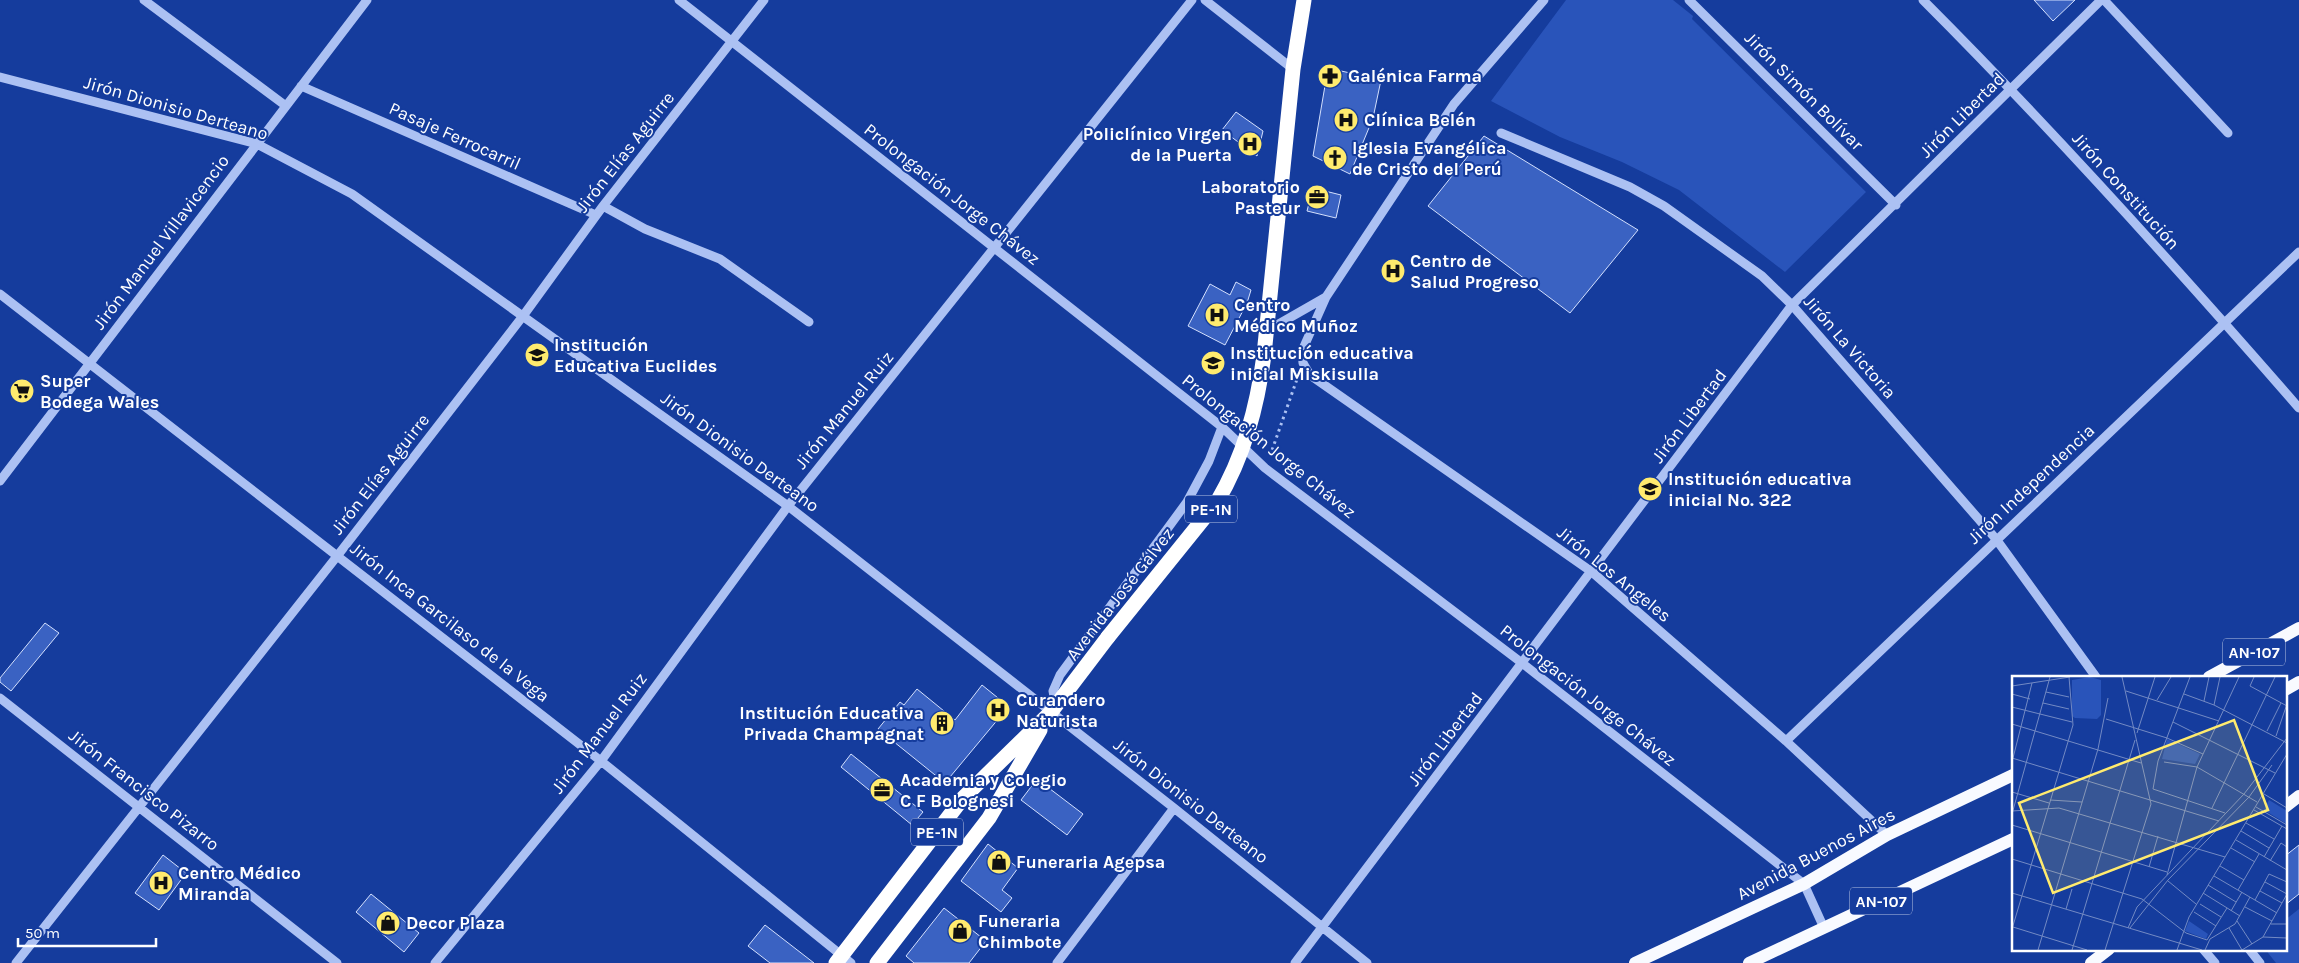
<svg xmlns="http://www.w3.org/2000/svg" width="2299" height="963" font-family="Karla,sans-serif">
  <rect width="100%" height="100%" fill="#153c9d"/>
  <path fill="#2954ba" d="M 1566,0 L 1673,0 L 1693,16 L 1692,19 L 1866,192 L 1785,272 L 1679,190 L 1622,162 L 1560,137 L 1491,101 Z
    M 2299,909 L 2299,963 L 2276,963 L 2265,949 L 2285,949 L 2285,920 Z"/>
  <path fill="#3a62c2" stroke="#d4e0fd" d="M 2034,0 L 2075,0 L 2053,21 Z
    M 1328,68 L 1381,80 L 1373,118 L 1350,174 L 1313,156 Z
    M 1236,112 L 1263,131 L 1257,156 L 1222,130 Z
    M 1484,136 L 1638,230 L 1570,313 L 1428,206 Z
    M 1313,188 L 1341,195 L 1336,218 L 1307,211 Z
    M 1236,282 L 1251,290 L 1247,303 L 1225,345 L 1188,326 L 1210,284 L 1230,295 Z
    M 45,623 L 59,633 L 11,691 L 0,682 L 0,678 Z
    M 982,685 L 1003,702 L 1004,712 L 945,783 L 878,729 L 900,702 L 904,705 L 917,689 L 955,720 Z
    M 851,754 L 923,812 L 912,825 L 841,767 Z
    M 1037,779 L 1083,814 L 1067,835 L 1021,800 Z
    M 988,844 L 1018,868 L 1002,890 L 1012,898 L 1001,912 L 961,881 Z
    M 2299,845 L 2299,894 L 2285,905 L 2285,856 Z
    M 163,855 L 186,873 L 159,910 L 135,893 Z
    M 371,894 L 419,933 L 404,952 L 356,912 Z
    M 944,908 L 986,941 L 969,963 L 914,963 L 906,956 Z
    M 765,925 L 814,963 L 770,963 L 748,946 Z"/>
  <g fill="none" stroke-linecap="round" stroke-linejoin="round">
    <path stroke="#acc1f3" stroke-width="3" stroke-dasharray="2.5 4" stroke-linecap="butt" d="M 1270,456 L 1297,379"/>
    <path stroke="#acc1f3" stroke-width="9" d="M 144,0 L 286,106
      M 679,0 L 1222,427 L 1265,468 L 1522,663 L 1804,884 L 1824,928
      M 1205,0 L 1293,69
      M 1544,0 L 1454,104 L 1326,297 L 1302,351 L 1303,363 L 1310,375 L 1592,572 L 1786,741 L 1887,835
      M 1689,0 L 1896,205
      M 1923,0 C 2054,131 2178,269 2299,408
      M 2104,0 L 2228,133
      M 0,77 L 257,144 L 352,194 L 788,506 L 1174,808 L 1367,963
      M 301,86 L 596,215
      M 1501,133 L 1630,187 L 1664,206 L 1762,276 L 1792,305 L 1996,539 L 2096,677
      M 603,206 L 645,229 L 720,259 L 809,322
      M 0,294 L 601,761 L 851,963
      M 1268,330 L 1326,297
      M 0,481 L 367,0
      M 0,698 L 337,963
      M 1056,706 L 1053,691 L 1060,675 L 1187,502 L 1209,461 L 1222,427
      M 1786,741 L 2299,252
      M 2203,949 L 2215,963
      M 2249,949 L 2260,963
      M 16,963 L 338,555 L 523,316 L 603,206 L 764,0
      M 435,963 L 601,761 L 788,506 L 1192,0
      M 1057,963 L 1174,808
      M 1295,963 L 1792,305 L 2101,0"/>
    <path stroke="#f8faff" stroke-width="12" d="M 2209,677 L 2299,628
      M 2285,690 L 2299,682
      M 2285,807 L 2299,796
      M 1635,963 L 1804,884 L 1887,835 L 2013,775
      M 1749,963 L 2013,839
      M 2091,963 L 2109,949"/>
    <path stroke="#fff" stroke-width="15" d="M 1264,355 L 1293,69 L 1304,0
      M 836,963 L 963,798 L 1051,712 L 1108,637
      M 877,963 L 989,818 L 1040,730"/>
    <path stroke="#fff" stroke-width="15" d="M 1108,637 L 1217,502 C 1244,456 1257,408 1264,355"/>
  </g>
  <defs>
    <symbol id="pharmacy-disc" viewBox="-11 -11 22 22"><circle r="9.5" fill="#ffeb6e" stroke="#153c9d"/><path d="M-2-6h4v4h4v4h-4v4h-4v-4h-4v-4h4Z" fill="#111"/></symbol>
    <symbol id="hospital-disc" viewBox="-11 -11 22 22"><circle r="9.5" fill="#ffeb6e" stroke="#153c9d"/><path d="M-5-5h3v3.5h4V-5h3V5h-3V1.5h-4V5h-3Z" fill="#111"/></symbol>
    <symbol id="church-disc" viewBox="-11 -11 22 22"><circle r="9.5" fill="#ffeb6e" stroke="#153c9d"/><path d="M-1.2-6h2.4v3.5h3.3v2.4h-3.3V6h-2.4V-.1h-3.3v-2.4h3.3Z" fill="#111"/></symbol>
    <symbol id="office-disc" viewBox="-11 -11 22 22"><circle r="9.5" fill="#ffeb6e" stroke="#153c9d"/><path d="M-6-3h4V-5.5h4V-3h4V5H-6ZM-1-4.5V-3h2v-1.5ZM-6 0V1H6V0Z" fill="#111"/></symbol>
    <symbol id="school-disc" viewBox="-11 -11 22 22"><circle r="9.5" fill="#ffeb6e" stroke="#153c9d"/><path d="M0-5L7-2L0 1L-7-2ZM-4 1L0 2.5L4 1V4Q0 6-4 4Z" fill="#111"/></symbol>
    <symbol id="supermarket-disc" viewBox="-11 -11 22 22"><circle r="9.5" fill="#ffeb6e" stroke="#153c9d"/><path d="M-6-5.5h2.5l.6 2H6L4.5 2H-2.5L-4.4-4H-6ZM-1.5 3.2a1.3 1.3 0 1 0 .1 0ZM3 3.2a1.3 1.3 0 1 0 .1 0Z" fill="#111"/></symbol>
    <symbol id="building-disc" viewBox="-11 -11 22 22"><circle r="9.5" fill="#ffeb6e" stroke="#153c9d"/><path d="M-4-6H4V6H1V3H-1V6H-4ZM-2.5-4.3h1.7v1.8h-1.7ZM.8-4.3h1.7v1.8H.8ZM-2.5-1h1.7V.8h-1.7ZM.8-1h1.7V.8H.8Z" fill="#111"/></symbol>
    <symbol id="shop-disc" viewBox="-11 -11 22 22"><circle r="9.5" fill="#ffeb6e" stroke="#153c9d"/><path d="M-5-2.5h2.3a2.7 3.5 0 0 1 5.4 0H5L5.5 6h-11ZM-1.5-2.5h3a1.5 2.3 0 0 0-3 0Z" fill="#111"/></symbol>
  </defs>
  <g fill-rule="evenodd">
    <use href="#pharmacy-disc" x="1316" y="62" width="28" height="28"/>
    <use href="#hospital-disc" x="1332" y="106" width="28" height="28"/>
    <use href="#hospital-disc" x="1236" y="130" width="28" height="28"/>
    <use href="#church-disc" x="1321" y="144" width="28" height="28"/>
    <use href="#office-disc" x="1303" y="183" width="28" height="28"/>
    <use href="#hospital-disc" x="1379" y="257" width="28" height="28"/>
    <use href="#hospital-disc" x="1203" y="301" width="28" height="28"/>
    <use href="#school-disc" x="523" y="341" width="28" height="28"/>
    <use href="#school-disc" x="1199" y="349" width="28" height="28"/>
    <use href="#supermarket-disc" x="8" y="377" width="28" height="28"/>
    <use href="#school-disc" x="1636" y="475" width="28" height="28"/>
    <use href="#hospital-disc" x="984" y="696" width="28" height="28"/>
    <use href="#building-disc" x="928" y="709" width="28" height="28"/>
    <use href="#office-disc" x="868" y="776" width="28" height="28"/>
    <use href="#shop-disc" x="985" y="848" width="28" height="28"/>
    <use href="#hospital-disc" x="147" y="869" width="28" height="28"/>
    <use href="#shop-disc" x="374" y="909" width="28" height="28"/>
    <use href="#shop-disc" x="946" y="917" width="28" height="28"/>
  </g>
  <g text-anchor="middle" dominant-baseline="central" stroke-width="4" stroke-linejoin="round" paint-order="stroke">
    <g fill="#153c9d" stroke="#b9c4e2" stroke-width="1">
      <rect x="1185" y="495.5" width="52" height="27" rx="4"/>
      <rect x="2223" y="638.5" width="62" height="27" rx="4"/>
      <rect x="911" y="818.5" width="52" height="27" rx="4"/>
      <rect x="1850" y="887.5" width="62" height="27" rx="4"/>
    </g>
    <g font-size="16" font-weight="bold" fill="#fff">
      <text x="1211" y="509">PE-1N</text>
      <text x="2254" y="652">AN-107</text>
      <text x="937" y="832">PE-1N</text>
      <text x="1881" y="901">AN-107</text>
    </g>
    <g font-size="18" font-weight="bold" fill="#fff" stroke="#153c9d" text-anchor="start">
      <text x="1348" y="76">Galénica Farma</text>
      <text x="1364" y="120">Clínica Belén</text>
      <text x="1232" y="134" text-anchor="end">Policlínico Virgen<tspan x="1232" dy="21">de la Puerta</tspan></text>
      <text x="1352" y="148">Iglesia Evangélica<tspan x="1352" dy="21">de Cristo del Perú</tspan></text>
      <text x="1300" y="187" text-anchor="end">Laboratorio<tspan x="1300" dy="21">Pasteur</tspan></text>
      <text x="1410" y="261">Centro de<tspan x="1410" dy="21">Salud Progreso</tspan></text>
      <text x="1234" y="305">Centro<tspan x="1234" dy="21">Médico Muñoz</tspan></text>
      <text x="554" y="345">Institución<tspan x="554" dy="21">Educativa Euclides</tspan></text>
      <text x="1230" y="353">Institución educativa<tspan x="1230" dy="21">inicial Miskisulla</tspan></text>
      <text x="40" y="381">Super<tspan x="40" dy="21">Bodega Wales</tspan></text>
      <text x="1668" y="479">Institución educativa<tspan x="1668" dy="21">inicial No. 322</tspan></text>
      <text x="1016" y="700">Curandero<tspan x="1016" dy="21">Naturista</tspan></text>
      <text x="924" y="713" text-anchor="end">Institución Educativa<tspan x="924" dy="21">Privada Champagnat</tspan></text>
      <text x="900" y="780">Academia y Colegio<tspan x="900" dy="21">C F Bolognesi</tspan></text>
      <text x="1016" y="862">Funeraria Agepsa</text>
      <text x="178" y="873">Centro Médico<tspan x="178" dy="21">Miranda</tspan></text>
      <text x="978" y="921">Funeraria<tspan x="978" dy="21">Chimbote</tspan></text>
      <text x="406" y="923">Decor Plaza</text>
    </g>
    <g font-size="18" fill="#fff" stroke="#153c9d">
      <text transform="translate(1804 91) rotate(45)">Jirón Simón Bolívar</text>
      <text transform="translate(176 108) rotate(16)">Jirón Dionisio Derteano</text>
      <text transform="translate(1962 115) rotate(-45)">Jirón Libertad</text>
      <text transform="translate(455 136) rotate(24)">Pasaje Ferrocarril</text>
      <text transform="translate(625 152) rotate(-52)">Jirón Elías Aguirre</text>
      <text transform="translate(2126 191) rotate(48)">Jirón Constitución</text>
      <text transform="translate(952 194) rotate(38)">Prolongación Jorge Chávez</text>
      <text transform="translate(161 242) rotate(-53)">Jirón Manuel Villavicencio</text>
      <text transform="translate(1850 347) rotate(49)">Jirón La Victoria</text>
      <text transform="translate(844 410) rotate(-51)">Jirón Manuel Ruiz</text>
      <text transform="translate(1689 416) rotate(-53)">Jirón Libertad</text>
      <text transform="translate(1269 446) rotate(39)">Prolongación Jorge Chávez</text>
      <text transform="translate(740 452) rotate(36)">Jirón Dionisio Derteano</text>
      <text transform="translate(380 474) rotate(-52)">Jirón Elías Aguirre</text>
      <text transform="translate(2031 484) rotate(-43)">Jirón Independencia</text>
      <text transform="translate(1614 574) rotate(39)">Jirón Los Angeles</text>
      <text transform="translate(1120 594) rotate(-52)">Avenida José Gálvez</text>
      <text transform="translate(450 622) rotate(38)">Jirón Inca Garcilaso de la Vega</text>
      <text transform="translate(1588 695) rotate(38)">Prolongación Jorge Chávez</text>
      <text transform="translate(599 733) rotate(-53)">Jirón Manuel Ruiz</text>
      <text transform="translate(1445 739) rotate(-53)">Jirón Libertad</text>
      <text transform="translate(144 790) rotate(38)">Jirón Francisco Pizarro</text>
      <text transform="translate(1191 801) rotate(38)">Jirón Dionisio Derteano</text>
      <text transform="translate(1816 854) rotate(-28)">Avenida Buenos Aires</text>
    </g>
  </g>
  <g transform="translate(2012 676)">
    <rect width="275" height="275" fill="#153c9d"/>
    <path d="M 78,1 L 89,4 L 89,39 L 85,43 L 63,42 L 60,40 L 60,4 ZM 155,63 L 188,78 L 183,88 L 150,83 ZM 257,124 L 275,135 L 275,148 L 252,134 ZM 177,245 L 196,258 L 194,263 L 173,255 Z" fill="#2954ba"/>
    <path fill="none" stroke="#738ac4" stroke-width="1" d="M 178,1 L 146,85 L 141,113 L 213,137M 242,1 L 238,10 L 275,30M 0,10 L 58,1M 114,15 L 207,45M 34,16 L 57,21M 0,18 L 18,23M 172,18 L 202,29 L 275,67M 145,24 L 159,1M 192,25 L 197,1M 31,27 L 57,33M 202,29 L 208,1M 0,31 L 60,46M 94,43 L 155,62 L 191,78M 161,46 L 263,97M 0,48 L 129,87M 255,55 L 269,27M 125,57 L 143,1M 264,60 L 275,28M 0,82 L 207,145M 1,82 L 20,7M 152,86 L 185,91 L 245,126M 0,116 L 37,127M 252,118 L 275,132M 38,124 L 70,126M 244,131 L 275,149M 200,132 L 263,1M 242,134 L 275,153M 0,135 L 47,132 L 213,181M 0,138 L 38,1M 234,147 L 262,163M 0,149 L 155,196M 229,155 L 257,172M 224,164 L 275,194M 219,172 L 243,186M 252,181 L 270,150M 0,183 L 130,223 L 174,257 L 195,264 L 215,232M 258,185 L 269,167 L 275,171M 208,190 L 232,204M 137,191 L 146,160M 155,199 L 185,91 L 227,1M 202,200 L 265,237M 156,205 L 184,228M 253,206 L 275,218M 196,209 L 224,226M 226,214 L 247,178M 248,215 L 270,227M 0,217 L 167,267M 191,217 L 228,240M 243,224 L 257,198 L 275,206M 188,228 L 209,241M 233,231 L 260,245M 54,233 L 60,213M 219,235 L 230,216M 182,236 L 204,250M 225,245 L 240,268M 259,248 L 275,248M 1,251 L 75,274M 116,252 L 125,231 L 232,118 L 275,62M 118,252 L 156,204 L 237,121 L 260,89M 217,252 L 230,274M 0,253 L 61,49 L 57,1M 251,261 L 275,262M 167,267 L 190,274M 26,274 L 86,73 L 96,22M 60,274 L 123,64M 93,274 L 139,128 L 110,1M 165,274 L 177,241 L 275,78M 193,274 L 198,263 L 223,248 L 238,221M 230,274 L 251,261 L 275,218"/>
    <path fill="#ffeb6e" fill-opacity="0.15" stroke="#ffeb6e" stroke-width="2.5" d="M 222,44 L 256,134 L 41,217 L 7,127 Z"/>
    <rect width="275" height="275" fill="none" stroke="#fff" stroke-width="2.5"/>
  </g>
  <path d="M18 938v8h138v-8" fill="none" stroke="#ffffff" stroke-width="2.5"/>
  <text x="25" y="938" font-size="15" fill="#ffffff" stroke="#153c9d" stroke-width="4" paint-order="stroke">50 m</text>
</svg>
